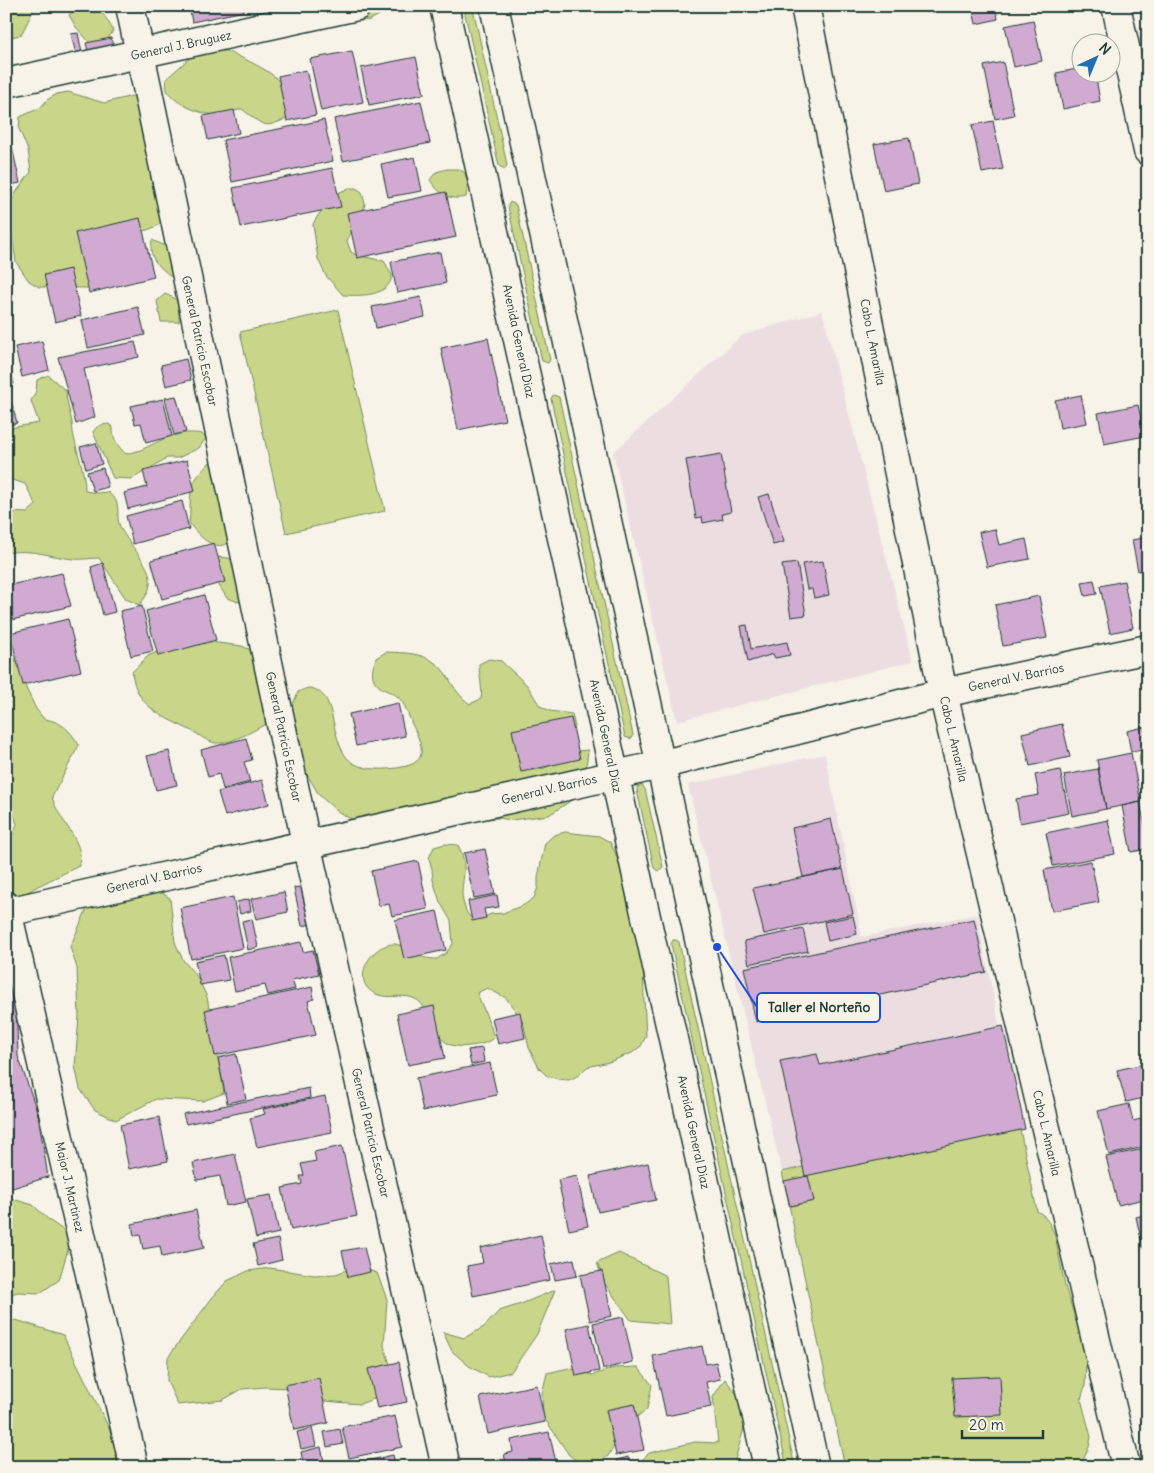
<svg xmlns="http://www.w3.org/2000/svg" width="1154" height="1473" font-family="Delius,sans-serif">
  <rect width="100%" height="100%" fill="#f7f3e8"/>
  <filter id="ink" filterUnits="userSpaceOnUse"><feTurbulence type="fractalNoise" baseFrequency=".02" numOctaves="2"/><feDisplacementMap in="SourceGraphic" scale="10" xChannelSelector="R" yChannelSelector="G"/><feConvolveMatrix kernelMatrix="1 2 1 2 8 2 1 2 1" color-interpolation-filters="sRGB"/></filter>
  <g filter="url(#ink)">
    <path fill="#ecdde1" d="M 822,311 L 913,661 L 677,721 L 613,453 L 741,336 Z
      M 825,754 L 862,937 L 977,914 L 1017,1115 L 782,1172 L 688,785 Z"/>
    <path fill="#c9d689" stroke="#748a5e" d="M 6,6 L 33,6 L 33,11 L 21,35 L 10,37 L 6,36 Z
      M 85,6 C 100,6 107,18 113,31 L 99,53 L 76,27 L 69,15 L 77,8 Z
      M 353,6 L 403,6 L 393,13 L 381,14 L 370,20 L 360,21 Z
      M 470,9 L 474,13 L 507,165 L 505,169 L 499,166 L 465,14 L 466,11 Z
      M 216,48 C 231,52 267,68 278,80 C 287,90 289,104 292,116 C 264,129 266,128 242,109 C 234,111 226,114 219,115 C 204,116 174,104 167,90 C 166,87 167,82 166,79 L 192,56 Z
      M 68,92 L 104,103 L 140,94 L 164,220 C 152,232 138,232 121,234 L 96,281 L 87,288 L 39,287 L 29,281 L 16,262 L 9,215 L 11,203 L 17,191 L 31,172 L 28,150 L 19,129 L 20,117 L 40,108 L 47,100 L 57,94 Z
      M 447,169 L 459,169 L 465,173 L 468,185 L 466,197 C 449,201 439,194 430,180 L 436,172 Z
      M 349,188 L 356,188 L 362,192 L 365,204 L 360,221 L 352,230 L 347,241 L 351,252 L 356,255 L 384,261 L 392,275 C 390,297 360,296 343,295 L 326,276 L 318,259 L 313,224 L 319,214 L 338,193 Z
      M 510,202 L 516,205 L 550,360 L 548,363 L 542,361 L 508,206 Z
      M 152,240 L 172,249 L 182,257 L 171,277 C 158,264 148,260 152,240 Z
      M 165,294 L 176,299 L 179,310 L 179,322 L 161,322 L 157,301 Z
      M 338,310 L 385,511 L 286,533 L 240,332 Z
      M 48,375 L 66,391 C 66,401 69,408 71,418 C 73,424 72,431 74,437 C 78,457 85,471 85,491 L 97,493 L 108,492 C 110,495 115,498 116,501 C 119,506 117,517 119,524 C 130,553 169,573 139,605 L 126,599 L 99,558 C 91,558 82,560 74,559 C 51,557 31,548 6,553 L 6,512 L 27,513 L 36,505 L 25,484 L 6,478 L 6,462 L 11,459 L 9,449 L 6,448 L 6,430 L 15,427 L 39,423 L 31,401 L 36,391 L 37,380 Z
      M 553,395 L 559,397 L 633,735 L 631,739 L 625,737 L 551,399 Z
      M 109,424 L 113,428 C 112,438 119,448 126,454 C 132,452 140,451 145,448 C 165,438 180,430 202,434 L 206,438 L 199,448 L 178,458 L 167,458 L 132,479 L 113,478 L 93,432 C 97,425 101,425 109,424 Z
      M 211,461 L 222,463 L 236,534 C 234,536 231,541 228,543 C 213,552 197,534 189,523 C 191,511 189,498 192,487 C 195,477 204,469 211,461 Z
      M 217,557 L 229,558 L 239,566 L 248,605 L 227,598 L 214,578 Z
      M 194,640 L 242,646 L 253,651 L 277,718 C 261,726 234,744 216,743 C 207,742 200,735 192,731 C 164,717 136,708 132,672 L 148,656 L 181,641 Z
      M 6,645 L 24,674 L 26,688 L 36,709 L 44,719 C 61,721 70,730 79,745 L 52,797 C 57,817 77,834 80,854 C 80,858 79,862 79,866 L 38,886 L 6,905 L 6,838 L 13,835 L 17,824 L 6,795 Z
      M 386,652 C 413,653 432,653 448,677 C 454,688 460,697 470,704 L 481,699 C 483,687 479,677 479,664 L 489,659 L 501,661 L 527,685 L 540,706 L 550,711 L 572,714 L 575,727 L 562,728 L 519,740 L 519,762 L 527,770 C 544,771 555,765 566,752 L 588,750 L 584,786 L 569,802 L 549,815 L 511,820 L 498,818 L 450,822 L 358,823 L 337,811 L 319,795 L 294,752 L 289,714 L 298,692 C 301,691 306,688 309,688 C 316,688 324,695 327,701 C 335,717 335,752 353,763 C 366,771 388,770 402,767 C 431,762 421,743 412,724 C 408,715 406,705 398,697 C 392,691 382,691 376,683 C 370,676 373,666 376,658 Z
      M 1148,745 L 1148,769 C 1135,765 1138,750 1148,745 Z
      M 642,785 L 645,789 L 663,867 L 658,871 L 654,868 L 637,790 L 637,787 Z
      M 565,832 L 599,836 L 610,842 L 615,852 L 623,877 L 643,960 L 644,999 L 646,1036 L 641,1046 L 632,1053 L 609,1062 L 587,1067 L 579,1075 L 569,1080 L 558,1079 L 547,1076 L 539,1068 L 529,1048 L 524,1026 L 519,1016 L 506,998 L 487,988 L 477,993 L 491,1027 L 494,1038 C 485,1044 479,1045 469,1046 C 441,1050 437,1032 426,1012 C 424,1007 421,1002 417,1000 C 404,992 390,1000 376,994 C 349,983 370,943 395,944 C 402,945 409,951 415,954 C 423,958 430,959 437,959 L 446,953 L 453,944 L 451,921 L 440,902 L 433,880 L 432,869 L 429,858 L 434,847 L 445,844 L 458,845 C 472,872 457,883 464,905 C 465,909 467,913 469,916 L 480,919 L 491,914 L 503,913 L 524,905 L 534,898 L 538,887 L 538,877 L 545,843 L 554,835 Z
      M 152,887 L 170,898 L 175,942 L 183,960 L 198,978 L 207,997 L 224,1093 L 203,1101 L 156,1099 L 116,1120 L 95,1110 L 80,1089 L 75,1066 L 79,1016 L 77,968 L 70,947 L 89,904 Z
      M 673,940 L 676,940 L 679,942 L 795,1467 L 787,1467 L 671,944 Z
      M 1017,1115 L 1037,1211 L 1043,1215 L 1050,1224 L 1055,1236 L 1065,1286 L 1084,1346 L 1086,1358 L 1085,1386 L 1081,1399 L 1091,1437 L 1089,1447 L 1084,1458 L 1076,1467 L 845,1467 L 782,1172 Z
      M 6,1197 L 33,1205 L 50,1221 L 72,1236 L 59,1280 L 40,1293 L 18,1292 L 6,1295 Z
      M 619,1253 L 666,1276 L 670,1324 L 631,1320 L 605,1284 L 597,1263 Z
      M 357,1266 L 377,1273 L 387,1299 L 384,1346 L 391,1367 L 392,1392 L 360,1404 L 312,1400 L 289,1388 L 265,1387 L 242,1389 L 223,1400 L 178,1405 L 167,1381 L 168,1357 L 212,1298 L 227,1281 L 248,1271 L 270,1268 L 314,1275 L 336,1274 Z
      M 555,1290 L 537,1334 L 511,1372 L 489,1377 L 469,1366 L 452,1351 L 443,1332 L 464,1338 L 484,1327 L 499,1311 L 521,1304 Z
      M 16,1320 L 63,1335 L 128,1467 L 6,1467 L 6,1323 Z
      M 638,1367 L 652,1385 L 647,1409 L 628,1424 L 608,1456 L 589,1467 L 585,1467 L 569,1455 L 543,1416 L 542,1394 L 547,1373 L 569,1368 L 593,1375 L 614,1368 Z
      M 725,1379 L 740,1398 L 746,1421 L 733,1467 L 635,1467 L 649,1453 L 695,1442 L 718,1443 L 713,1397 Z"/>
    <path fill="#d1aad2" stroke="#1f3d34" d="M 186,6 L 243,6 L 244,11 L 192,22 L 190,11 L 187,12 Z
      M 972,6 L 995,6 L 998,19 L 976,24 Z
      M 1033,20 L 1042,61 L 1014,67 L 1005,26 Z
      M 78,33 L 82,53 L 76,54 L 71,34 Z
      M 111,38 L 113,46 L 88,51 L 86,43 Z
      M 352,51 L 363,102 L 321,111 L 310,59 Z
      M 416,57 L 424,94 L 369,105 L 361,68 Z
      M 1003,62 L 1014,115 L 995,119 L 984,66 Z
      M 1082,68 L 1082,72 L 1095,72 L 1100,101 L 1063,109 L 1056,73 Z
      M 306,70 L 316,115 L 287,121 L 278,76 Z
      M 421,101 L 430,143 L 343,161 L 334,119 Z
      M 234,110 L 239,133 L 208,140 L 203,116 Z
      M 324,120 L 333,161 L 232,182 L 223,140 Z
      M 993,121 L 1003,169 L 982,173 L 972,125 Z
      M 10,138 L 20,183 L 6,186 L 6,139 Z
      M 909,138 L 918,184 L 884,191 L 874,144 Z
      M 415,157 L 422,191 L 388,197 L 381,164 Z
      M 332,168 L 341,207 L 241,227 L 233,188 Z
      M 446,192 L 456,237 L 357,258 L 347,213 Z
      M 140,218 L 154,277 L 89,293 L 75,233 Z
      M 440,252 L 446,283 L 397,293 L 391,262 Z
      M 70,269 L 81,316 L 55,322 L 44,275 Z
      M 421,297 L 425,317 L 376,328 L 372,307 Z
      M 138,307 L 145,335 L 88,348 L 82,320 Z
      M 488,338 L 505,420 L 458,430 L 441,348 Z
      M 42,341 L 49,370 L 22,377 L 15,347 Z
      M 135,342 L 139,357 L 84,369 L 95,417 L 76,424 L 58,357 Z
      M 6,352 L 14,384 L 6,385 Z
      M 186,359 L 191,380 L 166,386 L 161,365 Z
      M 6,389 L 8,389 L 17,423 L 6,426 Z
      M 1081,395 L 1087,423 L 1060,428 L 1055,400 Z
      M 176,396 L 186,432 L 174,435 L 165,398 Z
      M 163,399 L 172,436 L 146,443 L 141,423 L 135,424 L 131,406 Z
      M 1138,405 L 1145,436 L 1104,444 L 1098,413 Z
      M 96,443 L 102,464 L 86,469 L 80,447 Z
      M 721,454 L 731,512 L 722,514 L 723,519 L 703,523 L 702,517 L 696,518 L 686,460 Z
      M 187,460 L 195,491 L 128,509 L 124,493 L 147,487 L 143,471 Z
      M 103,468 L 108,487 L 93,491 L 87,472 Z
      M 769,494 L 784,542 L 773,545 L 758,497 Z
      M 182,501 L 189,529 L 133,544 L 126,516 Z
      M 1148,504 L 1148,530 L 1146,531 L 1141,505 Z
      M 995,529 L 999,545 L 1026,539 L 1030,559 L 987,567 L 979,532 Z
      M 1148,537 L 1148,569 L 1138,571 L 1132,540 Z
      M 214,543 L 225,582 L 162,599 L 151,560 Z
      M 823,561 L 829,595 L 814,598 L 812,589 L 807,589 L 802,564 Z
      M 103,563 L 115,612 L 103,615 L 91,567 Z
      M 797,563 L 806,615 L 791,617 L 782,565 Z
      M 62,573 L 71,606 L 12,620 L 11,617 L 6,618 L 6,586 Z
      M 1094,580 L 1097,594 L 1085,596 L 1082,582 Z
      M 1124,581 L 1133,628 L 1110,633 L 1100,586 Z
      M 204,595 L 216,640 L 158,656 L 146,611 Z
      M 1039,596 L 1047,638 L 1003,646 L 995,605 Z
      M 142,606 L 153,651 L 131,656 L 120,611 Z
      M 68,619 L 81,671 L 23,685 L 10,633 Z
      M 747,625 L 751,649 L 787,642 L 790,655 L 775,658 L 773,654 L 748,662 L 741,626 Z
      M 398,703 L 405,736 L 356,746 L 349,714 Z
      M 571,718 L 580,759 L 521,772 L 512,730 Z
      M 1062,724 L 1070,757 L 1030,766 L 1022,733 Z
      M 1144,727 L 1148,749 L 1131,752 L 1127,731 Z
      M 246,738 L 252,760 L 244,762 L 250,782 L 223,789 L 219,774 L 208,777 L 201,750 Z
      M 169,751 L 177,785 L 156,790 L 147,756 Z
      M 1131,753 L 1141,802 L 1106,809 L 1097,760 Z
      M 1098,769 L 1106,809 L 1072,816 L 1064,775 Z
      M 1060,770 L 1069,813 L 1020,823 L 1016,799 L 1039,795 L 1035,775 Z
      M 262,780 L 269,804 L 225,816 L 218,792 Z
      M 1140,802 L 1148,840 L 1148,849 L 1131,852 L 1122,806 Z
      M 831,819 L 842,869 L 803,877 L 792,828 Z
      M 1108,820 L 1115,854 L 1053,866 L 1046,833 Z
      M 485,849 L 495,894 L 474,898 L 464,853 Z
      M 418,861 L 428,909 L 392,916 L 389,904 L 379,906 L 371,871 Z
      M 1091,861 L 1099,902 L 1052,911 L 1044,870 Z
      M 843,869 L 853,914 L 764,934 L 753,888 Z
      M 314,884 L 322,922 L 302,926 L 294,888 Z
      M 284,892 L 288,912 L 256,919 L 251,899 Z
      M 497,895 L 499,907 L 484,909 L 486,918 L 472,921 L 468,901 Z
      M 233,897 L 243,948 L 191,959 L 180,908 Z
      M 249,899 L 251,911 L 240,914 L 237,902 Z
      M 437,911 L 446,950 L 404,959 L 395,920 Z
      M 853,916 L 857,934 L 828,941 L 824,922 Z
      M 252,919 L 258,947 L 248,950 L 242,921 Z
      M 974,919 L 986,972 L 756,1022 L 744,968 Z
      M 803,929 L 808,951 L 749,964 L 744,941 Z
      M 301,942 L 303,952 L 313,950 L 319,974 L 292,980 L 295,989 L 268,995 L 265,985 L 235,991 L 228,957 Z
      M 224,955 L 229,980 L 200,985 L 195,961 Z
      M 6,975 L 16,995 L 18,1056 L 38,1114 L 48,1177 L 6,1190 Z
      M 312,987 L 314,999 L 308,1001 L 316,1035 L 215,1056 L 205,1010 Z
      M 434,1006 L 445,1058 L 408,1065 L 397,1014 Z
      M 520,1012 L 525,1038 L 498,1044 L 492,1018 Z
      M 1003,1026 L 1025,1129 L 805,1176 L 780,1061 L 817,1054 L 820,1065 Z
      M 482,1048 L 484,1062 L 471,1065 L 468,1050 Z
      M 236,1054 L 246,1099 L 227,1103 L 218,1058 Z
      M 490,1063 L 497,1095 L 423,1111 L 416,1078 Z
      M 1148,1063 L 1148,1097 L 1126,1102 L 1117,1070 Z
      M 309,1088 L 310,1098 L 186,1124 L 183,1114 Z
      M 325,1096 L 332,1132 L 257,1147 L 250,1118 L 265,1114 L 263,1109 Z
      M 1129,1104 L 1133,1121 L 1148,1117 L 1148,1146 L 1109,1155 L 1098,1111 Z
      M 159,1117 L 168,1161 L 129,1169 L 120,1125 Z
      M 342,1146 L 357,1216 L 291,1230 L 282,1188 L 302,1184 L 300,1176 L 304,1176 L 301,1164 L 316,1161 L 314,1152 Z
      M 1148,1148 L 1148,1198 L 1118,1205 L 1106,1157 Z
      M 235,1154 L 246,1202 L 226,1206 L 220,1176 L 197,1180 L 193,1163 Z
      M 648,1163 L 656,1200 L 598,1212 L 590,1176 Z
      M 577,1176 L 588,1226 L 569,1230 L 558,1180 Z
      M 808,1176 L 814,1201 L 790,1206 L 784,1181 Z
      M 271,1195 L 279,1233 L 256,1238 L 247,1199 Z
      M 196,1210 L 204,1248 L 162,1257 L 160,1246 L 143,1249 L 140,1235 L 134,1236 L 132,1224 Z
      M 1148,1214 L 1148,1247 L 1143,1248 L 1136,1217 Z
      M 541,1235 L 550,1280 L 473,1296 L 467,1266 L 483,1263 L 480,1248 Z
      M 278,1239 L 282,1260 L 258,1266 L 253,1244 Z
      M 364,1247 L 370,1272 L 348,1277 L 342,1251 Z
      M 574,1259 L 577,1276 L 555,1280 L 551,1264 Z
      M 602,1271 L 612,1316 L 590,1321 L 580,1275 Z
      M 623,1317 L 633,1362 L 603,1369 L 593,1323 Z
      M 589,1324 L 599,1371 L 576,1376 L 566,1329 Z
      M 702,1346 L 706,1364 L 716,1362 L 720,1379 L 706,1382 L 711,1407 L 666,1416 L 653,1356 Z
      M 399,1362 L 407,1402 L 377,1408 L 368,1369 Z
      M 1000,1376 L 1002,1415 L 955,1417 L 952,1378 Z
      M 319,1378 L 328,1423 L 294,1430 L 285,1385 Z
      M 537,1385 L 545,1422 L 488,1434 L 480,1397 Z
      M 634,1404 L 644,1450 L 616,1455 L 606,1410 Z
      M 395,1416 L 402,1447 L 349,1458 L 342,1427 Z
      M 312,1428 L 316,1446 L 301,1449 L 297,1432 Z
      M 340,1429 L 343,1444 L 327,1447 L 324,1432 Z
      M 549,1432 L 557,1467 L 507,1467 L 504,1454 L 513,1452 L 511,1440 Z
      M 321,1447 L 325,1467 L 304,1467 L 301,1452 Z
      M 393,1455 L 396,1467 L 339,1467 Z
      M 628,1457 L 630,1467 L 619,1467 L 617,1460 Z"/>
    <g fill="none" stroke-linecap="round" stroke-linejoin="round">
      <defs>
        <path id="street" d="M 130,6 L 306,843 L 446,1467
          M 444,6 L 768,1467
          M 494,6 L 815,1467
          M 805,6 L 943,693 L 1126,1467
          M 1116,6 L 1148,151
          M 6,83 L 357,6
          M 6,906 L 134,1467
          M 7,912 L 660,765 L 943,693 L 1148,649"/>
      </defs>
      <use href="#street" stroke="#1f3d34" stroke-width="31"/>
      <use href="#street" stroke="#f7f3e8" stroke-width="28"/>
    </g>
  </g>
  <g text-anchor="middle" dominant-baseline="central" stroke-width="4" stroke-linejoin="round" paint-order="stroke">
    <g font-size="12" fill="#1f3d34" stroke="#f7f3e8">
      <text transform="translate(181 45) rotate(-12)">General J. Bruguez</text>
      <text transform="translate(200 341) rotate(78)">General Patricio Escobar</text>
      <text transform="translate(519 341) rotate(78)">Avenida General Diaz</text>
      <text transform="translate(873 342) rotate(79)">Cabo L. Amarilla</text>
      <text transform="translate(1016 677) rotate(-12)">General V. Barrios</text>
      <text transform="translate(606 736) rotate(78)">Avenida General Diaz</text>
      <text transform="translate(284 737) rotate(78)">General Patricio Escobar</text>
      <text transform="translate(954 739) rotate(77)">Cabo L. Amarilla</text>
      <text transform="translate(549 789) rotate(-13)">General V. Barrios</text>
      <text transform="translate(154 878) rotate(-13)">General V. Barrios</text>
      <text transform="translate(694 1132) rotate(78)">Avenida General Diaz</text>
      <text transform="translate(371 1133) rotate(77)">General Patricio Escobar</text>
      <text transform="translate(1047 1133) rotate(77)">Cabo L. Amarilla</text>
      <text transform="translate(70 1187) rotate(77)">Major J. Martinez</text>
    </g>
  </g>
  <path fill="none" stroke="#1d4ed8" stroke-width="2" d="M717 947L757 1007"/>
  <circle fill="#1d4ed8" stroke="#f7f3e8" stroke-width="2" cx="717" cy="947" r="5"/>
  <rect fill="#f7f3e8" stroke="#1d4ed8" stroke-width="2" x="757" y="993" width="123" height="29" rx="5"/>
  <g font-size="14" text-anchor="middle" font-weight="bold" fill="#1f3d34">
    <text x="819" y="1012">Taller el Norteño</text>
  </g>
  <rect width="1154" height="1473" fill="none" stroke="#f7f3e8" stroke-width="25"/>
  <rect x="12" y="12" width="1129" height="1448" fill="none" stroke="#1f3d34" stroke-width="2" filter="url(#ink)"/>
  <g transform="translate(1096 58) rotate(44)"><circle r="24" fill="#f7f3e8" stroke="#a1aaa0"/>
  <path d="M0-4L9 19L0 12L-9 19Z" fill="#1f6fb2"/>
  <text y="-8" font-size="14" font-weight="bold" text-anchor="middle" fill="#1f3d34">N</text>
  </g>
  <path d="M962 1430v8h81v-8" fill="none" stroke="#1f3d34" stroke-width="2.5"/>
  <text x="969" y="1430" font-size="15" fill="#1f3d34" stroke="#f7f3e8" stroke-width="4" paint-order="stroke">20 m</text>
</svg>
